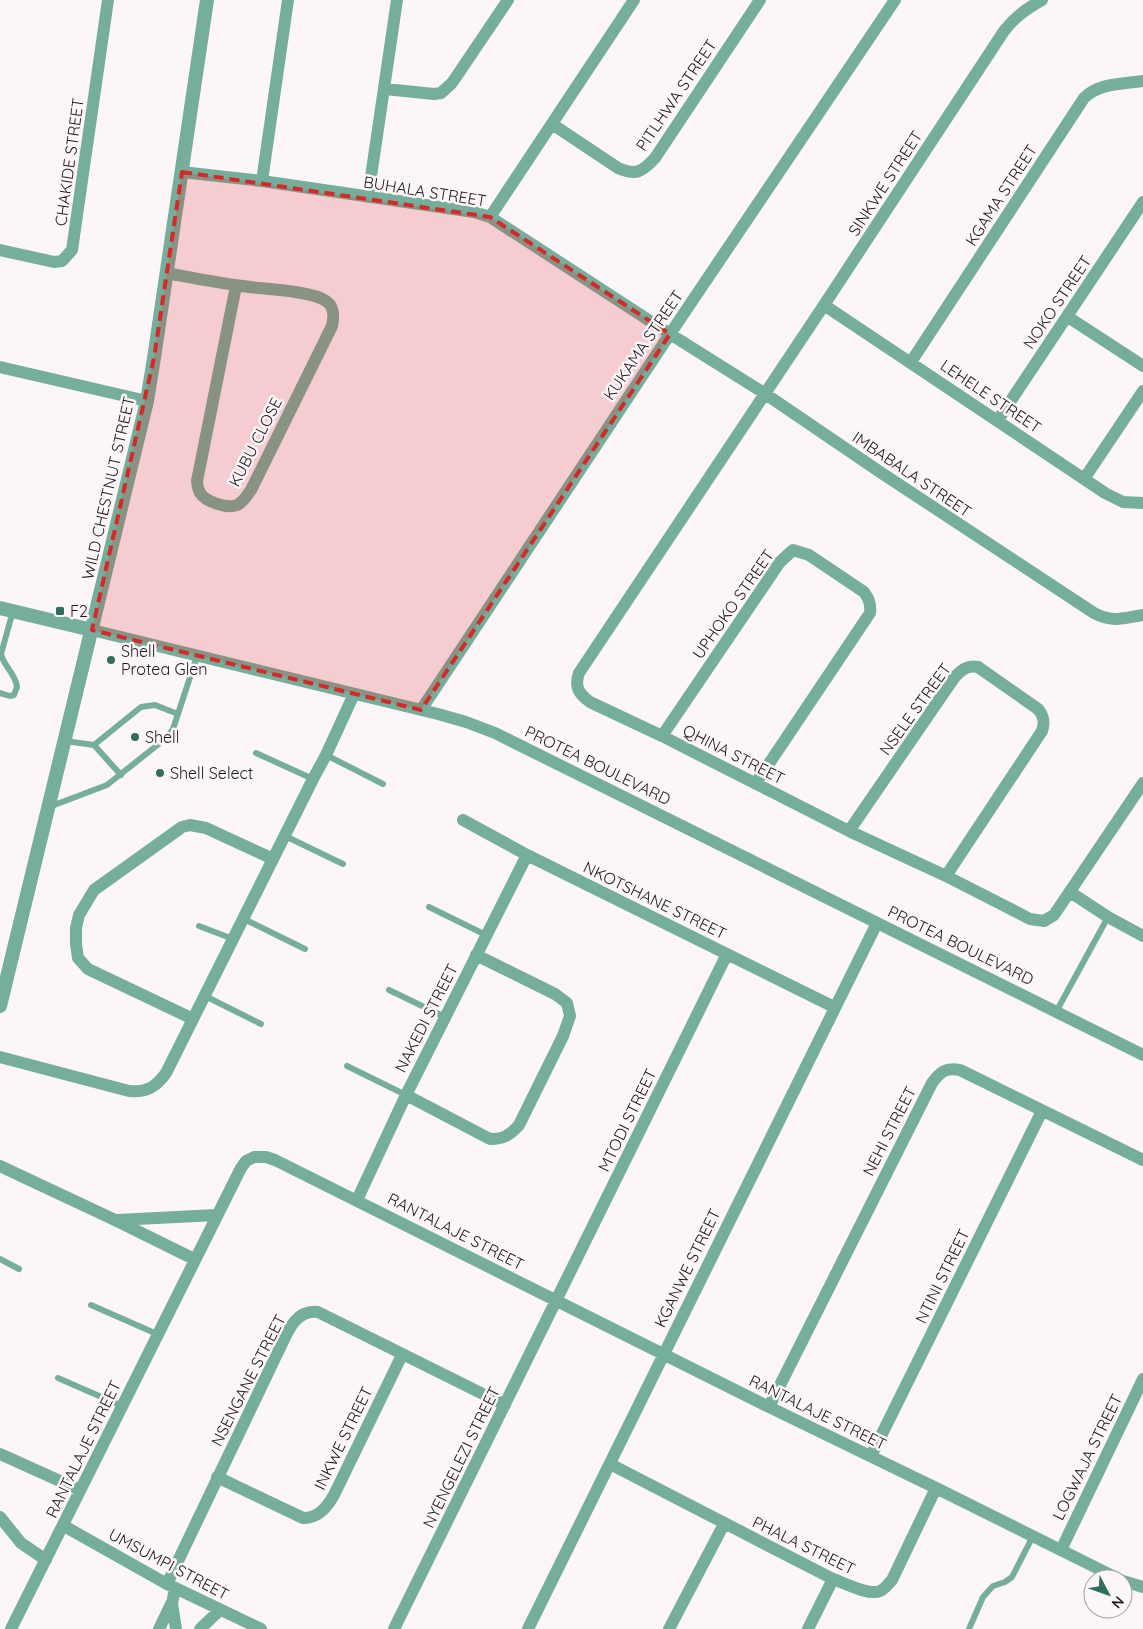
<svg xmlns="http://www.w3.org/2000/svg" width="1143" height="1629" font-family="Quicksand,sans-serif">
  <rect width="100%" height="100%" fill="#fdf6f9"/>
  <g fill="none" stroke-linecap="round" stroke-linejoin="round">
    <path stroke="#76ae9c" stroke-width="6" d="M 0,693 L 10,696 L 14,695 L 17,687 C 16,674 4,667 1,654 L 13,611
      M 65,741 L 94,745 L 121,775
      M 94,745 L 141,707 L 155,705 L 178,714
      M 256,753 L 313,779
      M 326,755 L 383,784
      M 49,807 L 107,785 L 165,739 L 173,729 L 197,656
      M 285,836 L 343,864
      M 429,907 L 486,935
      M 244,919 L 305,949
      M 199,926 L 233,939
      M 389,990 L 445,1017
      M 205,996 L 261,1024
      M 1056,1012 L 1108,917
      M 347,1066 L 406,1095
      M 0,1259 L 19,1269
      M 91,1305 L 157,1334
      M 58,1378 L 122,1406
      M 969,1629 L 983,1597 L 993,1586 L 1005,1582 L 1012,1577 L 1033,1536"/>
    <path stroke="#76ae9c" stroke-width="12" d="M 1042,0 C 1026,9 1015,17 1004,31 L 824,305 L 579,673 C 574,687 579,694 590,702 L 662,736 L 849,831 L 946,876 L 1030,919 L 1044,921 L 1054,915 L 1143,783
      M 385,89 L 434,94 L 441,93 L 452,83 L 508,0
      M 552,124 L 618,168 C 636,176 642,172 655,158 L 760,0
      M 182,172 L 262,181 L 474,212 L 490,217 L 670,334 L 764,393 L 880,472 L 1094,613 C 1113,623 1124,618 1143,615
      M 262,181 L 288,0
      M 368,197 L 397,0
      M 490,217 L 634,0
      M 0,250 L 54,262 L 62,261 L 72,250 L 108,0
      M 166,273 C 189,277 212,282 235,285 C 255,289 312,290 326,301 C 335,307 334,317 332,326 L 251,490 C 247,495 244,502 237,505 C 227,509 206,502 200,493 C 198,489 197,486 197,481 L 236,286
      M 824,305 L 1105,493 L 1123,502 L 1143,503
      M 1068,317 L 1143,366
      M 911,362 L 1084,98 C 1099,83 1122,84 1143,81
      M 0,367 L 147,401
      M 998,420 L 1143,202
      M 1084,479 L 1143,391
      M 92,630 L 438,714 L 466,722 L 495,733 L 1143,1055
      M 421,710 L 670,334 L 895,0
      M 662,736 L 780,562 L 793,550 L 809,555 L 864,592 C 869,599 871,604 870,613 L 756,783
      M 463,820 L 527,855 L 834,1007
      M 849,831 L 954,678 C 961,670 967,665 978,667 L 1038,709 C 1044,716 1045,722 1042,731 L 946,876
      M 1070,892 L 1108,917 L 1143,936
      M 193,1019 L 88,969 L 78,958 L 76,944 L 76,928 L 79,915 L 94,890 L 182,827 L 190,825 L 206,828 L 273,859
      M 0,1057 L 129,1091 C 146,1093 156,1087 166,1073 L 313,779 L 326,755 L 354,694
      M 406,1095 L 490,1139 C 504,1139 510,1135 519,1125 L 563,1036 L 570,1016 L 567,1003 L 555,994 L 476,955
      M 0,1166 L 115,1220 L 194,1259
      M 357,1200 L 406,1095 L 527,855
      M 117,1220 L 216,1215
      M 769,1407 L 932,1083 C 940,1072 946,1067 960,1070 L 1143,1160
      M 0,1454 L 80,1490
      M 871,1456 L 1042,1111
      M 610,1464 L 833,1579 C 844,1583 869,1596 880,1591 C 885,1589 888,1584 892,1580 L 936,1488
      M 217,1477 L 303,1518 C 319,1518 327,1507 334,1495 L 402,1355
      M 0,1517 L 21,1543 L 46,1560
      M 64,1526 L 167,1584 L 261,1629
      M 1061,1550 L 1143,1379
      M 1123,1581 L 1143,1587
      M 167,1584 L 276,1356 C 286,1337 293,1309 318,1312 L 505,1405
      M 175,1588 L 172,1604 L 176,1629
      M 11,1629 L 241,1168 L 246,1161 L 254,1157 L 266,1157 L 275,1160 L 769,1407 L 936,1488 L 1119,1579
      M 159,1629 L 171,1604
      M 200,1629 L 220,1610
      M 394,1629 L 727,954
      M 528,1629 L 877,923
      M 669,1629 L 724,1524
      M 808,1629 L 833,1579"/>
    <path stroke="#76ae9c" stroke-width="14" d="M 0,608 L 92,630
      M 0,1006 L 147,401 L 154,358 L 207,0"/>
  </g>
  <path fill="#d62828" fill-opacity="0.2" stroke="#d62828" stroke-width="4" stroke-dasharray="10 6" stroke-linejoin="round" d="M 182,172 L 490,217 L 670,334 L 421,710 L 92,630 L 154,358 Z"/>
  <g fill="#2e6e5d" stroke="#fdf6f9" stroke-width="2">
    <rect x="55" y="606" width="10" height="10" rx="2.5"/>
    <circle cx="111" cy="660" r="5"/>
    <circle cx="135" cy="737" r="5"/>
    <circle cx="160" cy="773" r="5"/>
  </g>
  <g text-anchor="middle" dominant-baseline="central" stroke-width="5" stroke-linejoin="round" paint-order="stroke">
    <g font-size="16" fill="#20161b" stroke="#fdf6f9">
      <text transform="translate(676 95) rotate(-56)">PITLHWA STREET</text>
      <text transform="translate(69 162) rotate(-82)">CHAKIDE STREET</text>
      <text transform="translate(885 183) rotate(-57)">SINKWE STREET</text>
      <text transform="translate(425 191) rotate(9)">BUHALA STREET</text>
      <text transform="translate(1001 195) rotate(-57)">KGAMA STREET</text>
      <text transform="translate(1057 302) rotate(-56)">NOKO STREET</text>
      <text transform="translate(643 345) rotate(-56)">KUKAMA STREET</text>
      <text transform="translate(991 396) rotate(34)">LEHELE STREET</text>
      <text transform="translate(255 442) rotate(-63)">KUBU CLOSE</text>
      <text transform="translate(912 474) rotate(34)">IMBABALA STREET</text>
      <text transform="translate(108 488) rotate(-77)">WILD CHESTNUT STREET</text>
      <text transform="translate(733 604) rotate(-55)">UPHOKO STREET</text>
      <text transform="translate(915 709) rotate(-54)">NSELE STREET</text>
      <text transform="translate(734 754) rotate(27)">QHINA STREET</text>
      <text transform="translate(598 765) rotate(26)">PROTEA BOULEVARD</text>
      <text transform="translate(655 900) rotate(26)">NKOTSHANE STREET</text>
      <text transform="translate(961 945) rotate(26)">PROTEA BOULEVARD</text>
      <text transform="translate(426 1018) rotate(-63)">NAKEDI STREET</text>
      <text transform="translate(627 1120) rotate(-64)">MTODI STREET</text>
      <text transform="translate(889 1131) rotate(-63)">NEHI STREET</text>
      <text transform="translate(456 1231) rotate(27)">RANTALAJE STREET</text>
      <text transform="translate(687 1268) rotate(-64)">KGANWE STREET</text>
      <text transform="translate(942 1276) rotate(-64)">NTINI STREET</text>
      <text transform="translate(248 1380) rotate(-63)">NSENGANE STREET</text>
      <text transform="translate(818 1412) rotate(26)">RANTALAJE STREET</text>
      <text transform="translate(343 1438) rotate(-64)">INKWE STREET</text>
      <text transform="translate(83 1449) rotate(-64)">RANTALAJE STREET</text>
      <text transform="translate(461 1457) rotate(-64)">NYENGELEZI STREET</text>
      <text transform="translate(1087 1457) rotate(-64)">LOGWAJA STREET</text>
      <text transform="translate(804 1545) rotate(26)">PHALA STREET</text>
      <text transform="translate(169 1564) rotate(28)">UMSUMPI STREET</text>
    </g>
    <g font-size="16" fill="#20161b" stroke="#fdf6f9" text-anchor="start">
      <text x="70" y="611">F2</text>
      <text x="121" y="651">Shell<tspan x="121" dy="18">Protea Glen</tspan></text>
      <text x="145" y="737">Shell</text>
      <text x="170" y="773">Shell Select</text>
    </g>
  </g>
  <g transform="translate(1108 1594) rotate(131)"><circle r="24" fill="#fdf6f9" stroke="#a59ca0"/>
  <path d="M0-4L9 19L0 12L-9 19Z" fill="#2e6e5d"/>
  <text y="-8" font-size="14" font-weight="bold" text-anchor="middle" fill="#20161b">N</text>
  </g>
</svg>
